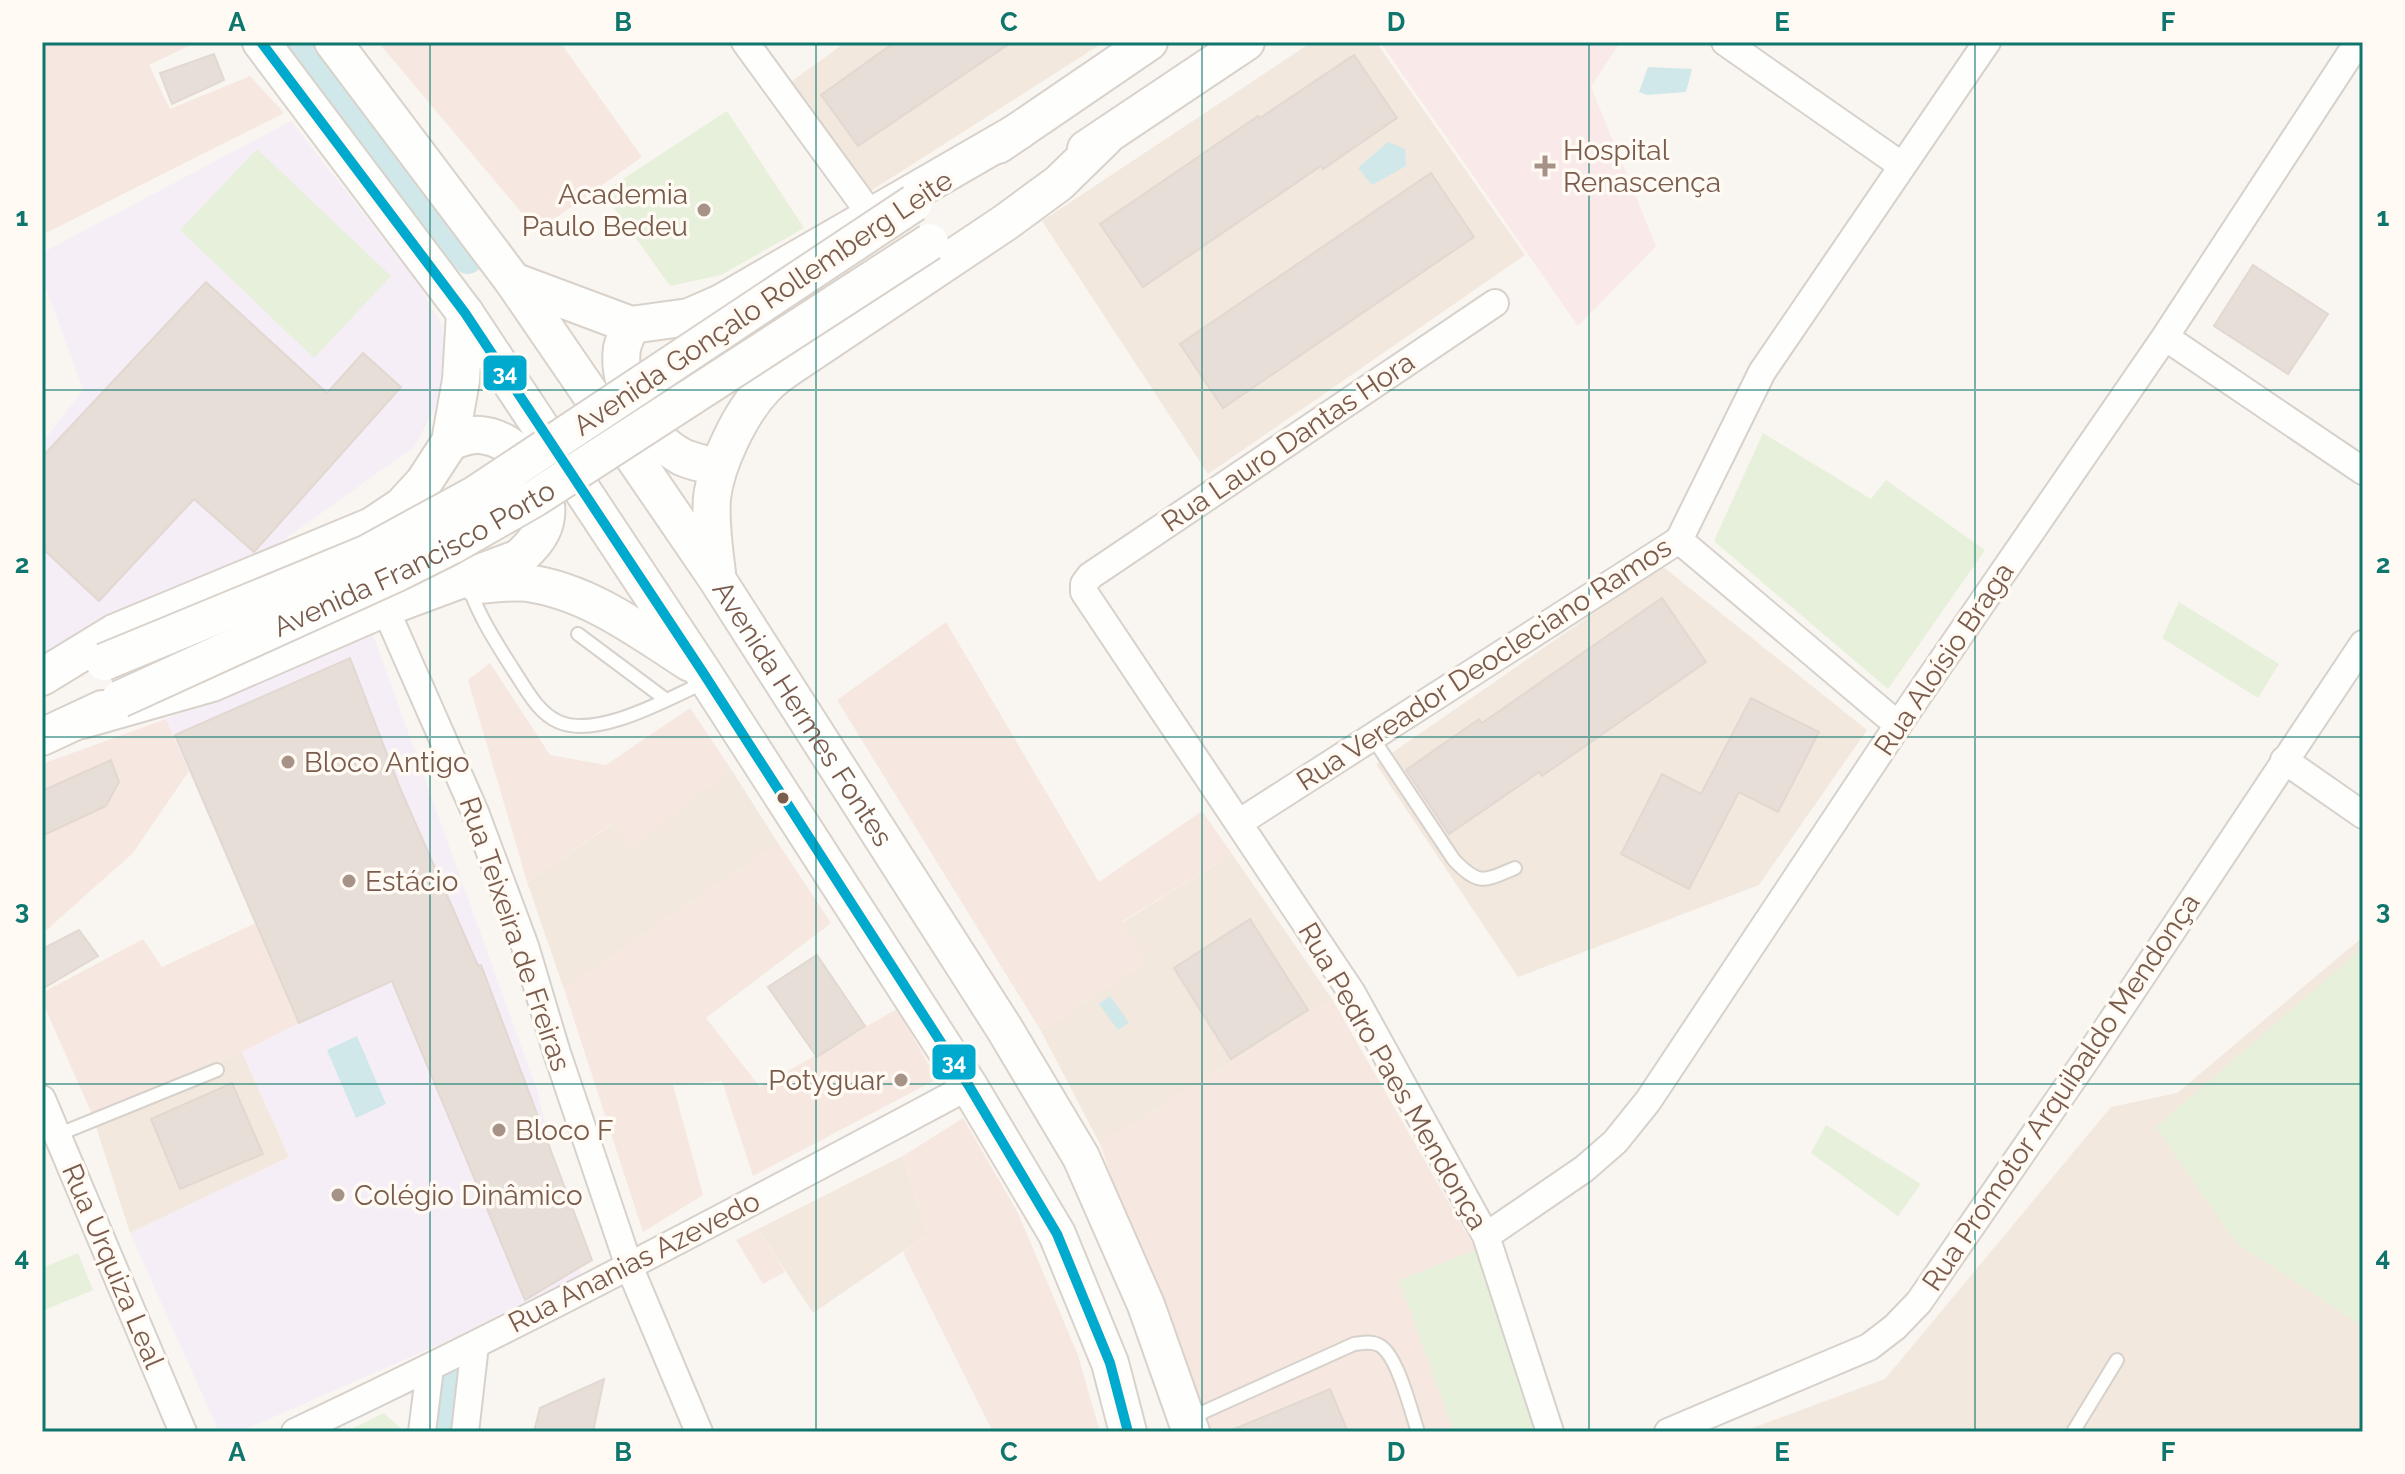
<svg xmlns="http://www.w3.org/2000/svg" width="2405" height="1474" font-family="Raleway,sans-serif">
  <rect width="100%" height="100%" fill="#f9f5f0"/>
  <path fill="#f2e8de" d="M 846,42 L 1104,42 L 869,192 L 791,82 Z
    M 1312,42 L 1376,42 L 1525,255 L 1208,474 L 1042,221 Z
    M 1662,566 L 1867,730 L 1759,885 L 1518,977 L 1376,764 Z
    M 731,769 L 778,843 L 564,989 L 527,882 L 613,824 L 631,848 Z
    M 1232,854 L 1332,999 L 1100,1144 L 1041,1031 L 1146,962 L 1123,922 Z
    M 2363,937 L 2363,1432 L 1741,1432 L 1885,1379 L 2111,1107 L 2177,1093 Z
    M 242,1052 L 289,1157 L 130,1233 L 92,1114 Z
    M 903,1156 L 927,1235 L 813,1313 L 758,1229 Z"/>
  <path fill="#f6e8e1" d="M 47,42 L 197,42 L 149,65 L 170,109 L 250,76 L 284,113 L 42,235 L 42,44 Z
    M 378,42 L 560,42 L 642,157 L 537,231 Z
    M 946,622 L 1099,882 L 1202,811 L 1232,854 L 1123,921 L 1147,962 L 1041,1031 L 837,700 Z
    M 490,663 L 550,755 L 606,765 L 690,708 L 731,769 L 631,849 L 612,824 L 527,882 L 468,680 Z
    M 166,719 L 189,771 L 133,853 L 42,934 L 42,764 Z
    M 778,843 L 831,923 L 706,1018 L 760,1087 L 897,1009 L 937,1079 L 753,1176 L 722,1081 L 673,1085 L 703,1195 L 643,1232 L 564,989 Z
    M 256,923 L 299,1023 L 242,1052 L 92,1114 L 42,1001 L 42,993 L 143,939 L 162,967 Z
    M 1332,999 L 1476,1250 L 1399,1280 L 1454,1432 L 1198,1432 L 1100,1144 Z
    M 963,1118 L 1018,1213 L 1078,1355 L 1100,1432 L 993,1432 L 903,1252 L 927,1235 L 903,1156 Z
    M 758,1229 L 785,1272 L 763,1284 L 736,1240 Z"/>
  <path fill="#f6eef6" d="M 291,121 L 417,282 L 442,326 L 447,371 L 439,401 L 414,447 L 257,559 L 42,654 L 42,443 L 83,390 L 42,277 L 42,253 Z
    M 372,632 L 537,1090 L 582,1278 L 518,1310 L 239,1432 L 219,1432 L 130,1233 L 289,1157 L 242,1052 L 299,1023 L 166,719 Z"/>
  <path fill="#fae9e9" d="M 1380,42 L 1620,42 L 1591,87 L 1656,246 L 1578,326 Z"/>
  <path fill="#e7f0db" d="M 727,111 L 804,228 L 721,275 L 670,286 L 603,192 Z
    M 257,149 L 391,276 L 314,358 L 180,230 Z
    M 1763,433 L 1871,499 L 1886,480 L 1985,550 L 1888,689 L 1714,541 Z
    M 2179,602 L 2279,664 L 2258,698 L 2162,638 Z
    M 2363,948 L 2363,1327 L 2235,1242 L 2156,1127 Z
    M 1826,1125 L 1921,1184 L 1898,1216 L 1811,1153 Z
    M 1476,1250 L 1535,1432 L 1454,1432 L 1399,1280 Z
    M 78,1253 L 93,1290 L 42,1311 L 42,1268 Z
    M 384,1413 L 404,1432 L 345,1432 Z"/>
  <path fill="#d0e8ea" d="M 1648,67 L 1692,69 L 1686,92 L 1647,95 L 1639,92 Z
    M 1388,142 L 1405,149 L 1406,166 L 1372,185 L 1358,168 Z
    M 1110,996 L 1129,1023 L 1118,1030 L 1099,1004 Z
    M 357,1036 L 386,1104 L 356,1118 L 327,1050 Z"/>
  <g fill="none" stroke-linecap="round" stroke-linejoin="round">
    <path stroke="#d0e8ea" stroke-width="30" d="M 297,42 L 468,259
      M 450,1432 L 457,1378"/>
  </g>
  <path fill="#e6ded7" stroke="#e2d8d2" stroke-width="2" d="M 895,42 L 1012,42 L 858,146 L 821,95 Z
    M 214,54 L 224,80 L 172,104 L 160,73 Z
    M 1354,55 L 1397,118 L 1323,169 L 1321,166 L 1143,287 L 1100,224 L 1258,116 L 1260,118 Z
    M 1431,173 L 1474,237 L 1223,408 L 1180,344 Z
    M 2253,265 L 2328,314 L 2288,374 L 2214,326 Z
    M 206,282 L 327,393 L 363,353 L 401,387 L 254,552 L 194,499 L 99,601 L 42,548 L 42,457 Z
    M 1662,598 L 1706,662 L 1542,776 L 1539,772 L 1449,834 L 1406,770 L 1479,719 L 1482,723 Z
    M 350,658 L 400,788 L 478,966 L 481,965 L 592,1260 L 525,1300 L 392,981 L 299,1023 L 175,735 Z
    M 1751,698 L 1819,732 L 1778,812 L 1739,792 L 1689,889 L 1621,854 L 1662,774 L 1701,794 Z
    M 111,760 L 119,782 L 106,806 L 42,836 L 42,791 Z
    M 1250,919 L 1308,1010 L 1231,1059 L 1174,968 Z
    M 79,930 L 98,956 L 42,989 L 42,949 Z
    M 817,955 L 865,1026 L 817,1057 L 768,987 Z
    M 232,1083 L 263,1154 L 180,1189 L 151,1119 Z
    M 604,1379 L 593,1432 L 534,1432 L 540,1408 Z
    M 1330,1389 L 1348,1432 L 1227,1432 Z"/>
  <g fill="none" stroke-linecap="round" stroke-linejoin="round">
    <defs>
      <path id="lane" d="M 470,590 C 481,620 497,644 514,671 C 526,689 538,713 559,722 C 598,739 669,698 705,682
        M 578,634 L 665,699
        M 1372,737 L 1454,860 C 1479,886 1484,881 1515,868
        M 57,1135 L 217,1070
        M 1188,1419 L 1354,1344 C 1363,1343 1371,1341 1379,1345 C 1398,1355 1411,1412 1418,1432
        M 2073,1432 L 2117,1360"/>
      <path id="street" d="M 745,42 L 871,215
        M 1725,42 L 1901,165
        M 1495,303 L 1090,576 L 1084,584 L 1084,592 L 1352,993 L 1486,1236 L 1550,1432
        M 2165,337 L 2363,471
        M 1679,540 L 1898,725
        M 385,608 L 475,812 L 525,946 L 556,1050 L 629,1266 L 699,1432
        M 2284,760 L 2363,815
        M 1240,822 L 1679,540 L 1762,372 L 1987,42
        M 42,1099 L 183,1432
        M 1486,1236 L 1584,1169 L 1615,1142 L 1648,1101 L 1898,725 L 2165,337 L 2358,42
        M 295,1432 C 524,1324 747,1205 969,1086
        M 422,1432 L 430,1368
        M 465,1432 L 475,1345
        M 1668,1432 L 1869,1347 L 1895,1327 L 1919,1302 L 2088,1057 L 2363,644"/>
      <g id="secondary">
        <path d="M 261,42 L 465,313 L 702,671 L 969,1086 L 1057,1234 L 1110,1363 L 1128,1432"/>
        <path id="s1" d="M 333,42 L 513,281 L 717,579 L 1004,1028 L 1081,1157 L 1146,1305 L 1191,1432"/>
        <path d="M 998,145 L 1149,42"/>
        <path d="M 1086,149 L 1246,42"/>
        <path d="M 513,281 L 631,325 L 689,317 L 721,303 L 1019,131"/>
        <path d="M 631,325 C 628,332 624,340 622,348 C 616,388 648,439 682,457 C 693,462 707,464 718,468"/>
        <path d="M 717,573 C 714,549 710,523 712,498 C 716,464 740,413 765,387 C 773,378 784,371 794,364 L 1006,222 L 1059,183 L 1105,138"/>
        <path d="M 478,585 C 494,584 512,581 528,583 C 589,592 639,630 690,663"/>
        <path d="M 42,677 L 114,633 L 372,526 L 402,506 L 424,482 L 450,442 L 461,380 L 465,313"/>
        <path d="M 82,720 L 212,683 L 385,608 L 519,558 C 530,548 541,537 545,522 C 554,485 519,438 480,435 C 469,434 460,438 450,442"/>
        <path d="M 42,737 L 102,709"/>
      </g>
    </defs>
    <use href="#lane" stroke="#d7d1cb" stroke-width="16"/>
    <use href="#street" stroke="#d7d1cb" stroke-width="30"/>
    <use href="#secondary" stroke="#d9d2cb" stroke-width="40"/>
    <use href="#lane" stroke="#fefefd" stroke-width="12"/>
    <use href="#street" stroke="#fefefd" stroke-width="26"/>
    <use href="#secondary" stroke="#fefefd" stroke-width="36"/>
    <defs>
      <g id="secondary-bridge">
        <path d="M 104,662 L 366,554 L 476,494 L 914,203"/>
        <path id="s2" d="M 120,699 L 399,572 L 451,546 L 535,498 L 930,242"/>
      </g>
    </defs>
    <use href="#secondary-bridge" stroke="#d9d2cb" stroke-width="40" stroke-linecap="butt"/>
    <use href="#secondary-bridge" stroke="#fefefd" stroke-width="36"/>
    <defs>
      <path id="bus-1" d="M 261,42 L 465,313 L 702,671 L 969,1086 L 1057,1234 L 1110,1363 L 1128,1432"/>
    </defs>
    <use href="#bus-1" stroke="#fffaf3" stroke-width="16"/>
    <use href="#bus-1" stroke="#00a9ce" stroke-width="10"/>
  </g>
  <path fill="none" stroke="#0f766e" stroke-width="2" stroke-opacity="0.55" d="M 430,42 L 430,1432M 816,42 L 816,1432M 1202,42 L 1202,1432M 1589,42 L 1589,1432M 1975,42 L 1975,1432M 42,390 L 2363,390M 42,737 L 2363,737M 42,1084 L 2363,1084"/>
  <g fill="#a69286" stroke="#fffaf3" stroke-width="3">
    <path d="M1541 154h8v8h8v8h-8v8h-8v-8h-8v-8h8z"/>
    <circle cx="704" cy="210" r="8"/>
    <circle cx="288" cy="762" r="8"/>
    <circle cx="349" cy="881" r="8"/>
    <circle cx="901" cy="1080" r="8"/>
    <circle cx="499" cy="1130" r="8"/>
    <circle cx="338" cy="1195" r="8"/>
  </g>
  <circle fill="#7a5c4d" stroke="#fffaf3" stroke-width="3" cx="783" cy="798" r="7"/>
  <g text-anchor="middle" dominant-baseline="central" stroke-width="7" stroke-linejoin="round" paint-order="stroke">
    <g font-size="28" fill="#7a5c4d" stroke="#fffaf3" text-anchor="start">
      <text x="1563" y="150">Hospital<tspan x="1563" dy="32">Renascença</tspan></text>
      <text x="688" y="194" text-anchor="end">Academia<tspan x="688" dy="32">Paulo Bedeu</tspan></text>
      <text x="304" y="762">Bloco Antigo</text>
      <text x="365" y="881">Estácio</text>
      <text x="885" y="1080" text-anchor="end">Potyguar</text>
      <text x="515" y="1130">Bloco F</text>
      <text x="354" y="1195">Colégio Dinâmico</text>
    </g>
    <g font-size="28" fill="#7a5c4d" stroke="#fffaf3">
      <text transform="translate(763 303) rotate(-34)">Avenida Gonçalo Rollemberg Leite</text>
      <text transform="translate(1288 442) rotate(-34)">Rua Lauro Dantas Hora</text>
      <text stroke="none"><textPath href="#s2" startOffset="326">Avenida Francisco Porto</textPath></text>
      <text transform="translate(1944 659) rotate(-56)">Rua Aloísio Braga</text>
      <text transform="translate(1484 664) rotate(-33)">Rua Vereador Deocleciano Ramos</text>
      <text stroke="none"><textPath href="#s1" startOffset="820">Avenida Hermes Fontes</textPath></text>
      <text transform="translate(515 934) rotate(71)">Rua Teixeira de Freiras</text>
      <text transform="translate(1393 1076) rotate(60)">Rua Pedro Paes Mendonça</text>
      <text transform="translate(2061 1092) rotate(-56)">Rua Promotor Arquibaldo Mendonça</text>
      <text transform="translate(634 1262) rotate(-27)">Rua Ananias Azevedo</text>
      <text transform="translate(113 1266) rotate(67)">Rua Urquiza Leal</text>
    </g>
  </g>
  <g stroke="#fffaf3" stroke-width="3">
    <rect x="482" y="354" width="46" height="38" rx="8" fill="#00a9ce"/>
    <rect x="931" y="1043" width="46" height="38" rx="8" fill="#00a9ce"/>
  </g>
  <g font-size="22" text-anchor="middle" font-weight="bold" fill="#fff">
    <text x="505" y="381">34</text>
    <text x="954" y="1070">34</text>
  </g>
  <rect width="2405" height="1474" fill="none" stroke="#fffaf3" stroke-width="88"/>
  <rect x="44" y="44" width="2317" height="1386" fill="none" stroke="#0f766e" stroke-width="3"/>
  <g font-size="26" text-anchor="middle" font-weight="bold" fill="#0f766e">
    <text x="237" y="31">A</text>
    <text x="623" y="31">B</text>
    <text x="1009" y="31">C</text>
    <text x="1396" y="31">D</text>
    <text x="1782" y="31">E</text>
    <text x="2168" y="31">F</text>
    <text x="22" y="226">1</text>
    <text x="2383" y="226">1</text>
    <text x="22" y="573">2</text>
    <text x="2383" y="573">2</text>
    <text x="22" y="919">3</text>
    <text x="2383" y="919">3</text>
    <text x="22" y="1266">4</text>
    <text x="2383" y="1266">4</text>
    <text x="237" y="1461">A</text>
    <text x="623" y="1461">B</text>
    <text x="1009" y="1461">C</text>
    <text x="1396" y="1461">D</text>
    <text x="1782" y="1461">E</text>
    <text x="2168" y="1461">F</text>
  </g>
</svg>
